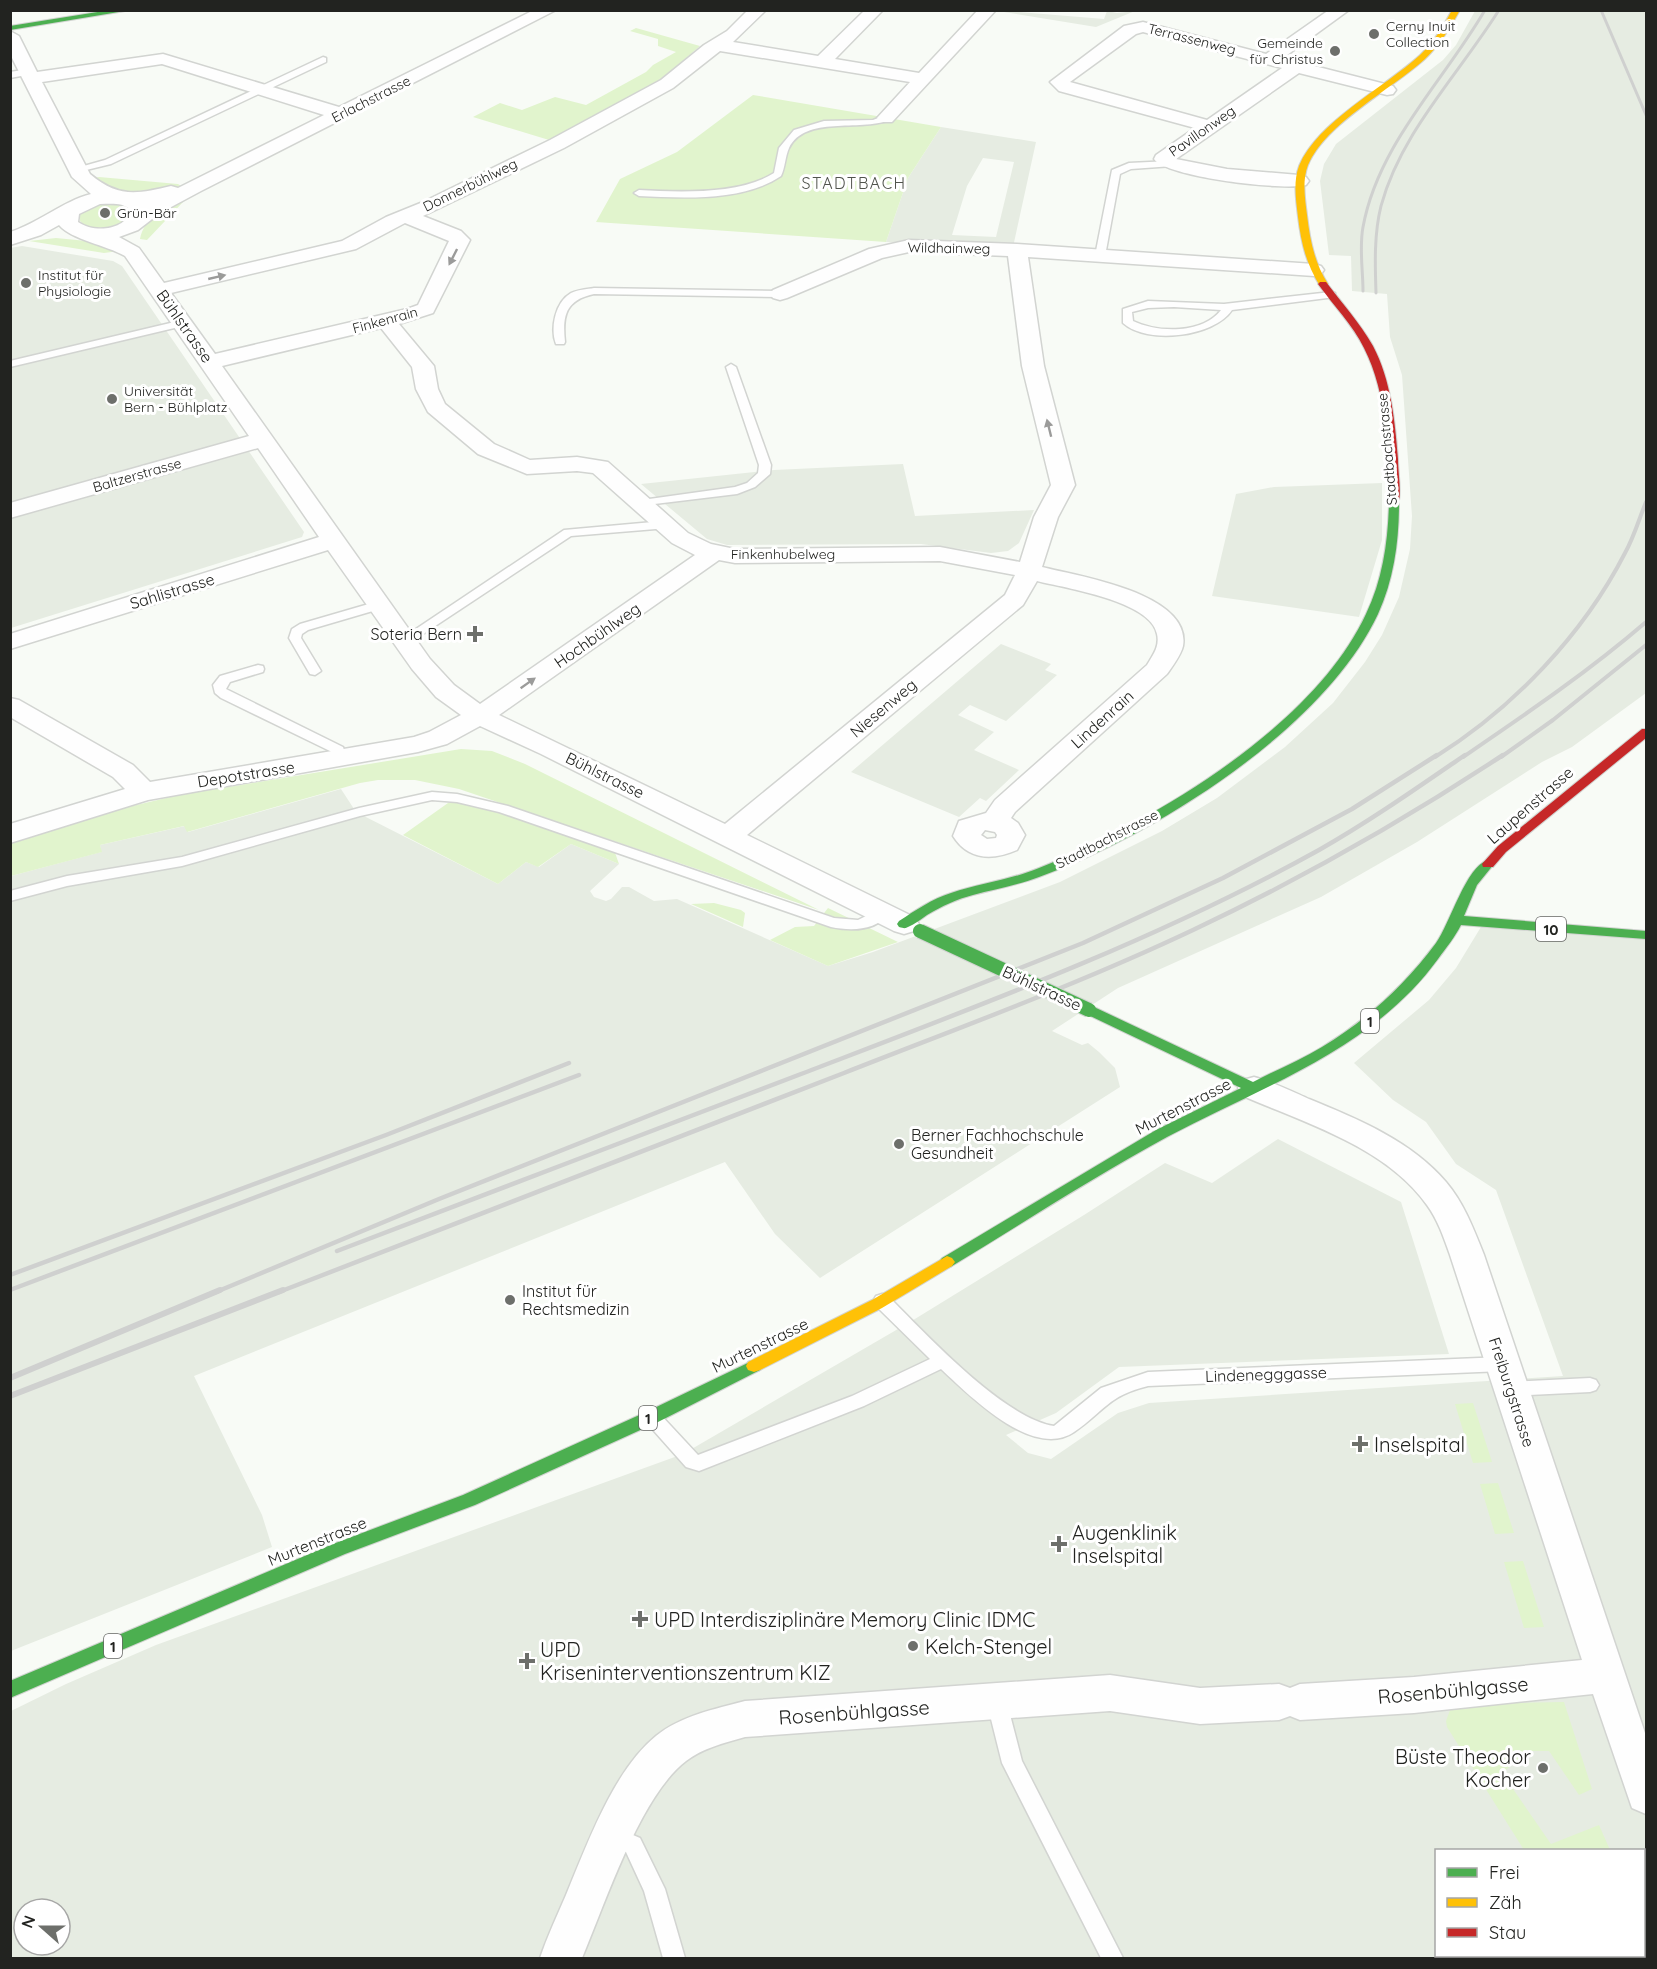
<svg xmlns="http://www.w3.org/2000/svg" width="1657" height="1969" font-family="Quicksand,sans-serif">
  <rect width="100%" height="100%" fill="#f8fbf6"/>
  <path fill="#e6ece2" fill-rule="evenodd" d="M 1006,11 L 1104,19 L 1107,11 L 1117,13 L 1135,11 L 1096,27 L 1004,12 Z
    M 1475,11 L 1646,11 L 1646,693 L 1572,747 L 1542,762 L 1417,842 L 1321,897 L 1118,988 L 1052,1031 L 1082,1045 L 1088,1043 L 1099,1052 L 1115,1068 L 1120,1087 L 820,1278 L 775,1234 L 725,1162 L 194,1376 L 262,1515 L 272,1547 L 11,1651 L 11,876 L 101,852 L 100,845 L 185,826 L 188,832 L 341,789 L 356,812 L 498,884 L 526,862 L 539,867 L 571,844 L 619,864 L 590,891 L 594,897 L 606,901 L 611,899 L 622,887 L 629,887 L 654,901 L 677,899 L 828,966 L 873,952 L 1060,882 L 1162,831 L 1217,798 L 1285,747 L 1333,703 L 1365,662 L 1382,635 L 1399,597 L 1410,549 L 1412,516 L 1403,389 L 1402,375 L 1390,337 L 1387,294 L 1352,291 L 1351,256 L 1329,255 L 1320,181 L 1324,164 L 1336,144 L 1443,60 L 1456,45 Z
    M 941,127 L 1036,142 L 1013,247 L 886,242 L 908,178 ZM 983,158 L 1014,162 L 996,237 L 952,235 L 967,186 Z
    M 22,246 L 113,261 L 122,266 L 304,532 L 302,537 L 11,628 L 10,248 Z
    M 903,464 L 915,516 L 1034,510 L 1019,543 L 1008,551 L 991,553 L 921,544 L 727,545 L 707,539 L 641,484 L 774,470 Z
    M 1382,483 L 1382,540 L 1359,617 L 1212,596 L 1236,494 L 1274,487 Z
    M 1001,644 L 1051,664 L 1045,670 L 1057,675 L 1006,721 L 970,705 L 958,715 L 994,732 L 974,750 L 1019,770 L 986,801 L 980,798 L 959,817 L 851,772 Z
    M 1484,922 L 1568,932 L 1646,937 L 1646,1958 L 11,1958 L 11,1711 L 66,1684 L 156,1645 L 683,1454 L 910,1322 L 1084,1215 L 1165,1163 L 1212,1183 L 1278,1139 L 1401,1202 L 1449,1354 L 1119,1367 L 1056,1413 L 1006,1435 L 1028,1453 L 1051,1459 L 1118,1413 L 1149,1403 L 1563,1376 L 1496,1190 L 1456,1164 L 1426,1122 L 1393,1100 L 1354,1063 L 1429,1000 L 1456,968 ZM 1436,1850 L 1644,1850 L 1644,1956 L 1436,1956 ZM 24,1909 L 60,1909 L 60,1945 L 24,1945 Z"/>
  <path fill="#e1f4cd" d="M 636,28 L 700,46 L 662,79 L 549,140 L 473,117 L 500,103 L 522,110 L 555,97 L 586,105 L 646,72 L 653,65 L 676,52 L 658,46 L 658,39 L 630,31 Z
    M 753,95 L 941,127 L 908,178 L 886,242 L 596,222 L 620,179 L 677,152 Z
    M 99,177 L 178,184 L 181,186 C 148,195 123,197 94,178 Z
    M 179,201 L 184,201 L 147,240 L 140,239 C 144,218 162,211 179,201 Z
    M 96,203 L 121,204 L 128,209 L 129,215 C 120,230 92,235 80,221 L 80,213 Z
    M 56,238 L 97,242 L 119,251 L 104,253 L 29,241 Z
    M 461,749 L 492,751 L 525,764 L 819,910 L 459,789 L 415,780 L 378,780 L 360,783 L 187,832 L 184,826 L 100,845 L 102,852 L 11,876 L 11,844 L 111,811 L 179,795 Z
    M 461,799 L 613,847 L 619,864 L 571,844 L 538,867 L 526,862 L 498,884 L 403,835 L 448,803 Z
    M 714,903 L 741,910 L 745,913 L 743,927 L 691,904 Z
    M 828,908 L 898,942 L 828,966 L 770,940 L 795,927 L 814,926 Z
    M 1473,1403 L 1492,1462 L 1473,1463 L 1455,1404 Z
    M 1498,1483 L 1514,1533 L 1495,1534 L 1480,1484 Z
    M 1523,1561 L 1544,1627 L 1524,1628 L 1504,1562 Z
    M 1564,1702 L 1592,1789 L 1579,1795 L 1549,1751 L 1529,1751 L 1502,1773 L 1551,1844 L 1599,1825 L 1610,1850 L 1524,1850 L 1447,1727 L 1446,1721 L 1450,1710 L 1462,1704 Z"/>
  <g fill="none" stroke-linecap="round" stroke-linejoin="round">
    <defs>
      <path id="lane" d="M 323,57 L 326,58 L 326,62 L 111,164 L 78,172 L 73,169 L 105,160 Z
        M 29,69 L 32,70 L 32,74 L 10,78 L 10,72 Z
        M 886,115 L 889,116 L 889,120 C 860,132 805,115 789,148 C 785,157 785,168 781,176 C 743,202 683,198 639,196 L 634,193 L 639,190 C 678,192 740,195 774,173 L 779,148 L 794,130 L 824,121 L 873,120 Z
        M 1170,161 L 1173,162 L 1173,166 L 1131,169 L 1120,174 L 1105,256 L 1096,258 L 1095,256 L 1112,170 L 1129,163 Z
        M 594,288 L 780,291 L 785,294 L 780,297 L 594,294 C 566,300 562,315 565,342 L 564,344 L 556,344 C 550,329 555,302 571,293 C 577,290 587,289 594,288 Z
        M 1331,292 L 1335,293 L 1335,297 L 1232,310 C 1214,337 1147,345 1123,323 L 1123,309 L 1148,301 L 1224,304 ZM 1174,307 L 1221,310 C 1203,334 1158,333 1133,321 L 1132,312 L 1148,308 Z
        M 183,320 L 187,321 L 187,325 L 10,367 L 10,361 Z
        M 731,364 L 736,367 L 771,465 L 770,474 L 755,487 L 737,494 L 638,506 L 638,502 L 642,500 L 735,487 L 747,483 L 758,473 L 759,465 L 726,367 Z
        M 664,521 L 670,525 L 668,528 L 571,536 L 408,644 L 400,644 L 398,641 L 564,530 Z
        M 379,601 L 383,602 L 385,605 L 383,608 L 308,630 L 302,634 L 301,638 L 321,671 L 315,675 L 310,674 L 289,638 L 292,629 L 300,624 Z
        M 258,665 L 263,666 L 264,669 L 263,672 L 230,682 L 226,689 L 343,747 L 347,759 L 345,762 L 335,762 L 332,752 L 221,698 L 215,693 L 213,685 L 220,676 Z
        M 432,792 L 457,794 L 508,806 L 834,918 L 858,920 L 882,908 L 889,913 C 876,931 851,931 831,927 L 499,812 L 457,802 L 432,800 L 360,816 L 182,866 L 67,886 L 10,901 L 10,891 L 67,876 L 182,857 L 359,808 Z
        M 882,1294 L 888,1296 C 925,1333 1003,1418 1054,1426 L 1101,1388 L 1148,1372 L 1503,1357 L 1509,1359 L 1512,1364 L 1509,1369 L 1503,1371 L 1148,1386 C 1107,1396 1105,1411 1074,1432 C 1033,1460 970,1396 941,1369 L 864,1406 L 699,1471 L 686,1467 L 646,1422 L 643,1417 L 646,1412 L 652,1410 L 658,1412 L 698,1455 L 852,1396 L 930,1359 L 876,1306 L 873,1301 L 876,1296 Z
        M 1590,1378 L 1596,1380 L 1599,1385 L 1596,1390 L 1590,1392 L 1511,1396 L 1505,1394 L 1502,1389 L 1505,1384 L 1511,1382 Z
        M 997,1694 L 1004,1697 L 1007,1703 L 1022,1761 L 1123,1958 L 1101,1958 L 1002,1763 L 987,1703 L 990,1697 Z
        M 614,1827 L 640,1838 L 665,1889 L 685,1958 L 663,1958 L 644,1891 L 626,1852 L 607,1844 L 604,1837 L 607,1830 Z"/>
      <path id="street" d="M 534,10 L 556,10 L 201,191 L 160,213 L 138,230 L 119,237 L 139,248 L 164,283 L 342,241 L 386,217 L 423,202 L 550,140 L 661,80 L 704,45 L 727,31 L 748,10 L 766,10 L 733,42 L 818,56 L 865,10 L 883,10 L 835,59 L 919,73 L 978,10 L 996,10 L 892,122 L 880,122 L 877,118 L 910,82 L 720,51 L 673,88 L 564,148 L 423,216 L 461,231 L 470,240 L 433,313 L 399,324 L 434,366 L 438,389 L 445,404 L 494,444 L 530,460 L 577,457 L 608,462 L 688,533 L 711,544 L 735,549 L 940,547 L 1020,562 L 1034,517 L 1051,485 L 1022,366 L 1008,256 L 909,252 L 882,258 L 787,298 L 780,300 L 773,298 L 770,294 L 773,290 L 869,249 L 909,240 L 1017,244 L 1314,264 L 1321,266 L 1324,270 L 1321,274 L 1314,276 L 1028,257 L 1044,366 L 1075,485 L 1058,517 L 1042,567 C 1077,576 1192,593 1183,646 C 1181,655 1172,667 1167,674 L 1015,812 L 1011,818 L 1018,823 L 1025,835 L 1017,850 C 992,861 968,860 953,836 L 959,821 L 986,813 L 995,800 L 1147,665 C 1153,655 1160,646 1157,634 C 1151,601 1065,588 1037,581 L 1023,605 L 747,835 L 914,917 L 919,924 L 914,931 L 904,934 L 894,931 L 541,754 L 480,726 L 447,744 L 418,752 L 148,800 L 10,843 L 10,824 L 125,789 L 113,777 L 10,717 L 10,698 L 19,700 L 133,765 L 150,782 L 414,737 L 429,732 L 461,715 L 436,697 L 412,669 L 328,550 L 10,649 L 10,634 L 319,537 L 258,448 L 10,518 L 10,503 L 249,436 L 125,256 C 106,245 72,240 59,225 L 41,235 L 10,245 L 10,232 C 39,223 63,201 91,194 L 72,177 L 10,54 L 10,31 L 19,36 L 37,72 L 163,54 L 339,107 ZM 162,64 L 324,115 L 178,188 L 171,186 C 137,194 118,198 90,174 L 42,82 ZM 100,204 C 111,204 122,202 131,210 C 125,231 94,233 78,222 L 79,214 ZM 405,223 L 449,241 L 418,305 L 407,309 L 215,354 L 171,293 L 356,249 ZM 381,328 L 412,367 L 416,389 L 428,412 L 478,454 L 527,474 L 577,471 L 593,473 L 672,543 L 695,555 L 480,704 L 454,685 L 430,659 L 222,366 ZM 719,560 L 735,563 L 940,561 L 1015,575 L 1005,595 L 725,824 L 499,715 ZM 985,830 L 995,832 L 997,835 L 996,838 L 987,839 L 981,835 Z
        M 1329,10 L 1349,10 L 1283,58 L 1393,86 L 1396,90 L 1393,94 L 1387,95 L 1299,73 L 1176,159 L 1227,169 L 1299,175 L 1306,177 L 1309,181 L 1306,185 C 1284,191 1166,177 1154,159 L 1156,155 L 1195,128 L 1059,91 L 1050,82 L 1124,26 L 1143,22 L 1266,54 ZM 1143,32 L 1282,68 L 1207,120 L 1070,82 L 1136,34 Z
        M 1254,1077 C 1273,1082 1291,1091 1309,1099 C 1358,1119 1411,1141 1446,1182 C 1464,1203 1474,1230 1484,1255 L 1646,1736 L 1646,1814 L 1632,1808 L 1593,1694 L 1414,1713 L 1300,1720 L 1290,1716 L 1279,1720 L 1200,1724 L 1110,1711 L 745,1737 C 724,1743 703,1748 686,1761 C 640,1796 605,1904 582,1958 L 540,1958 C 547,1937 557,1916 566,1895 C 587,1845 613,1771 656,1736 C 680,1716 715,1709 745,1701 L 1110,1675 L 1200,1688 L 1279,1684 L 1290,1688 L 1300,1684 L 1414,1677 L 1582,1660 L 1450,1255 C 1444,1238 1438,1220 1427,1205 C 1386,1147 1305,1123 1243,1096 L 1238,1088 L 1243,1080 Z"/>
      <path id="fast" d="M 110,10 L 131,10 L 10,30 L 10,26 Z
        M 1394,500 L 1399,503 C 1399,541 1394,579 1378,614 C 1324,729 1155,835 1039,877 C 1018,885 995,889 973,895 C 957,899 942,906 927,915 C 921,919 915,924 908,927 C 904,929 904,928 899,927 L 897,924 L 899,921 C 916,910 932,899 951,893 C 980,883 1010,880 1039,868 C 1152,822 1313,728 1366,614 C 1383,579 1388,541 1389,503 Z
        M 1488,860 L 1494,864 L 1477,885 L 1464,916 L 1646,931 L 1646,939 L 1461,925 C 1455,937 1446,948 1438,959 C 1372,1050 1263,1086 1167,1137 C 1095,1176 1023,1223 952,1266 L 947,1268 L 942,1266 L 939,1262 L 942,1258 L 1156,1130 L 1241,1088 L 1084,1013 L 1082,1010 L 1084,1007 L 1094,1007 L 1253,1082 C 1276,1070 1301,1060 1322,1047 C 1368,1019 1404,986 1436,943 C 1450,924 1466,866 1488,860 Z
        M 754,1360 L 760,1362 L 762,1366 L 760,1370 L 658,1422 L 475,1505 L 345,1554 L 10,1698 L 10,1681 L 333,1544 L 463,1495 L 646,1412 Z"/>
      <path id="slow" d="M 1452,10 L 1460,10 C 1450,28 1440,45 1425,59 C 1392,89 1325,124 1308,165 C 1302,181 1305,199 1307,215 C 1310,240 1314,262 1328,284 L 1320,286 C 1306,264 1301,242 1298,217 C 1296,200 1293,182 1299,166 C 1317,122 1385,87 1420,55 C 1434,42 1443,27 1452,10 Z
        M 947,1256 L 952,1258 L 955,1262 L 952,1266 L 882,1308 L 760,1370 L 754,1372 L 748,1370 L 746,1366 L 748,1362 L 872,1300 Z"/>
      <path id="jam" d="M 1320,282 L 1326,282 C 1342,303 1360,323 1373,346 C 1391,380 1395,421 1398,459 C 1398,473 1402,493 1398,505 L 1394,506 L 1389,503 C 1388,452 1388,395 1364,348 C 1353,325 1333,305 1318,284 Z
        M 1642,729 L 1646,729 L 1646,738 L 1506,852 L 1493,867 L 1483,867 L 1482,864 L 1498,846 Z"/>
    </defs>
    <use href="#lane" stroke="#d2d4d1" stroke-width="3"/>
    <use href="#street" stroke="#d2d4d1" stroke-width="3"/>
    <use href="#fast" stroke="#d2d4d1" stroke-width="2"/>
    <use href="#slow" stroke="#d2d4d1" stroke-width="2"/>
    <use href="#jam" stroke="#d2d4d1" stroke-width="2"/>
    <use href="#lane" fill="#fefefe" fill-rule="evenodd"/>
    <use href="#street" fill="#fefefe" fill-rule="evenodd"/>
    <use href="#fast" fill="#4caf50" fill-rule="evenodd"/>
    <use href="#slow" fill="#ffc107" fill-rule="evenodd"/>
    <use href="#jam" fill="#c62828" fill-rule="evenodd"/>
    <path stroke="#cfd0cf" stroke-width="3" d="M 1601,10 L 1646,115
      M 1363,291 C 1363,270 1359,248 1363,227 C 1378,144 1444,81 1485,10
      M 1376,293 C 1375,264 1374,234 1381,206 C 1401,132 1459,74 1499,10"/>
    <path stroke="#cfd0cf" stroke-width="4" d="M 1435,757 C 1513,708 1583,635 1625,553 C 1634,537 1639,519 1646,502
      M 1463,757 C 1526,714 1588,672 1646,622
      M 1501,757 L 1553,720 L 1646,645"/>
    <path stroke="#cfd0cf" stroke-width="4.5" d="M 337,1251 C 492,1192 646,1133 801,1074 C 976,1007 1155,941 1319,850 C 1370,821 1417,788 1465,755
      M 10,1275 L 386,1135 L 569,1063
      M 10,1290 L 579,1075
      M 216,1292 L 439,1199 L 1083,943 L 1223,878 L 1352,809 L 1437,755
      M 279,1292 C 468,1219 656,1146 844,1073 C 961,1027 1079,984 1193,930 C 1301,879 1403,821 1503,755"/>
    <path stroke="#cfd0cf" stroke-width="6" d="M 10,1378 L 220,1290
      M 10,1396 L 283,1290"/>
    <defs>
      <path id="fast-bridge" d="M 920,931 L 1089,1010"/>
    </defs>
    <use href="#fast-bridge" stroke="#d2d4d1" stroke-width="16" stroke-linecap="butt"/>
    <use href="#fast-bridge" stroke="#4caf50" stroke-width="14"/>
  </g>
  <defs><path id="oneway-solid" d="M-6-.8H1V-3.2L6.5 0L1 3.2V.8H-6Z" transform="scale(1.5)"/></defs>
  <g fill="#9b9b9a">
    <use href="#oneway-solid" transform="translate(453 257) rotate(117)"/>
    <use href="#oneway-solid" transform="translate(217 277) rotate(-13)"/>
    <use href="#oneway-solid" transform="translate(1049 428) rotate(-104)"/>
    <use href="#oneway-solid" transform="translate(528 683) rotate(-35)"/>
  </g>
  <g fill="#6d6f6b" stroke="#fff" stroke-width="2">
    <circle cx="1374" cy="34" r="6"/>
    <circle cx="1335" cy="51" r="6"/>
    <circle cx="105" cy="213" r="6"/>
    <circle cx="26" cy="283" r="6"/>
    <circle cx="112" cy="399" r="6"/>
    <path d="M472 625h6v6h6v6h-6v6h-6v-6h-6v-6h6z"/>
    <circle cx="899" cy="1144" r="6"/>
    <circle cx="510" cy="1300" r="6"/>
    <path d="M1357 1435h6v6h6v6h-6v6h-6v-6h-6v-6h6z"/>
    <path d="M1056 1535h6v6h6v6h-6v6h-6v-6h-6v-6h6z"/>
    <path d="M637 1610h6v6h6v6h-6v6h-6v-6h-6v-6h6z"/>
    <circle cx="913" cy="1646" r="6"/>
    <path d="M524 1652h6v6h6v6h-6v6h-6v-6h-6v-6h6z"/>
    <circle cx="1543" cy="1768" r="6"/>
  </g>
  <g text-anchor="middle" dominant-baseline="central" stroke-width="6" stroke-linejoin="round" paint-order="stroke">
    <g font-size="14" fill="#222320" stroke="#fff" text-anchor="start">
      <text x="1386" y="26">Cerny Inuit<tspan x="1386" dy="16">Collection</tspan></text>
      <text x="1323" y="43" text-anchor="end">Gemeinde<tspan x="1323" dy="16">für Christus</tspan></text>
      <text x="117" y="213">Grün-Bär</text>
      <text x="38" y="275">Institut für<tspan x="38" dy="16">Physiologie</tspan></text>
      <text x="124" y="391">Universität<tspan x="124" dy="16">Bern - Bühlplatz</tspan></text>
    </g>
    <g font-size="14" fill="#222320" stroke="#fff">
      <text transform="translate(1192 39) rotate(14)">Terrassenweg</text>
      <text transform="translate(371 99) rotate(-27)">Erlachstrasse</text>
      <text transform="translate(1202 131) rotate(-35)">Pavillonweg</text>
      <text transform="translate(470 185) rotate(-26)">Donnerbühlweg</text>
      <text transform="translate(949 248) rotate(1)">Wildhainweg</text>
      <text transform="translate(385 320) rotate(-15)">Finkenrain</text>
      <text transform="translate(1387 449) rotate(-95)">Stadtbachstrasse</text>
      <text transform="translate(137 475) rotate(-16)">Baltzerstrasse</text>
      <text x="783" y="554">Finkenhubelweg</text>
      <text transform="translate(1107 839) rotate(-27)">Stadtbachstrasse</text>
    </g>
    <g fill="#fff" stroke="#646563" stroke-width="1.5">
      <rect x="1536" y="917" width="30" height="24" rx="4.5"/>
      <rect x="1361" y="1009" width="18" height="24" rx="4.5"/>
      <rect x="639" y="1406" width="18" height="24" rx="4.5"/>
      <rect x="104" y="1634" width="18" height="24" rx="4.5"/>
    </g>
    <g font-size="15" font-weight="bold" fill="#222320">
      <text x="1551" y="929">10</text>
      <text x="1370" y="1021">1</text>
      <text x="648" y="1418">1</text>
      <text x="113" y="1646">1</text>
    </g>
    <g font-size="16" letter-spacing="1.5" fill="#51544d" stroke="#fff">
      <text x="854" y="183">STADTBACH</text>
    </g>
    <g font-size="16" fill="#222320" stroke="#fff">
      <text transform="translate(185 326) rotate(55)">Bühlstrasse</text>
      <text transform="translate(172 591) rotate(-17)">Sahlistrasse</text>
      <text transform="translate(597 635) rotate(-35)">Hochbühlweg</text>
      <text transform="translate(883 708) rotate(-40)">Niesenweg</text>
      <text transform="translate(1102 719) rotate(-42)">Lindenrain</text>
      <text transform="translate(246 774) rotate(-9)">Depotstrasse</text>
      <text transform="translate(605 775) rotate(26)">Bühlstrasse</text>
      <text transform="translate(1530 805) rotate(-41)">Laupenstrasse</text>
      <text transform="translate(1042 988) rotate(25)">Bühlstrasse</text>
      <text transform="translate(1183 1106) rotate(-27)">Murtenstrasse</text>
      <text transform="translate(760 1345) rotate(-26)">Murtenstrasse</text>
      <text transform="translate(1266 1374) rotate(-2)">Lindenegggasse</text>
      <text transform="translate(1512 1392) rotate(72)">Freiburgstrasse</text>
      <text transform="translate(317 1541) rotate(-22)">Murtenstrasse</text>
    </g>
    <g font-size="16" fill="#222320" stroke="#fff" text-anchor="start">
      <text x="462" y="634" text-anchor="end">Soteria Bern</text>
      <text x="911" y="1135">Berner Fachhochschule<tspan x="911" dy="18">Gesundheit</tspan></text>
      <text x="522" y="1291">Institut für<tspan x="522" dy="18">Rechtsmedizin</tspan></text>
    </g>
    <g font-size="20" fill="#222320" stroke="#fff" text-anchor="start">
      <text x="1374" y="1444">Inselspital</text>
      <text x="1072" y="1532">Augenklinik<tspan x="1072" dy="23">Inselspital</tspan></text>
      <text x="654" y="1619">UPD Interdisziplinäre Memory Clinic IDMC</text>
      <text x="925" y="1646">Kelch-Stengel</text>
      <text x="540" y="1649">UPD<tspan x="540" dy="23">Kriseninterventionszentrum KIZ</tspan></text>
      <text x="1531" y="1756" text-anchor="end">Büste Theodor<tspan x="1531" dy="23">Kocher</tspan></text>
    </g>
    <g font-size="20" fill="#222320" stroke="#fff">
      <text transform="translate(1453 1690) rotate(-5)">Rosenbühlgasse</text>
      <text transform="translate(854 1712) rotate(-4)">Rosenbühlgasse</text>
    </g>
  </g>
  <rect width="1657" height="1969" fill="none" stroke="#222320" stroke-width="24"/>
  <rect x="1435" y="1849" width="210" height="108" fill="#ffffff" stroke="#a7a7a6" stroke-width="1.5"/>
  <rect x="1447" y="1868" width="30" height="9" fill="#4caf50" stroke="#a7a7a6" stroke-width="1.5"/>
  <text x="1489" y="1879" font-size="18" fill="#222320">Frei</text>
  <rect x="1447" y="1898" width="30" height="9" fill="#ffc107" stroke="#a7a7a6" stroke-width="1.5"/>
  <text x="1489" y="1909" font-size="18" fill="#222320">Zäh</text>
  <rect x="1447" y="1928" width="30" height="9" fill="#c62828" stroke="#a7a7a6" stroke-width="1.5"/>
  <text x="1489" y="1939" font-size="18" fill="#222320">Stau</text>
  <g transform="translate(42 1927) rotate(291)"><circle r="28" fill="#ffffff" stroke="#a7a7a6" stroke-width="1.5"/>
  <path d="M0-4.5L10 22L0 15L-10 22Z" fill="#6d6f6b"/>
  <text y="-9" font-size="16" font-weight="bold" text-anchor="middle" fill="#222320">N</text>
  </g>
</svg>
